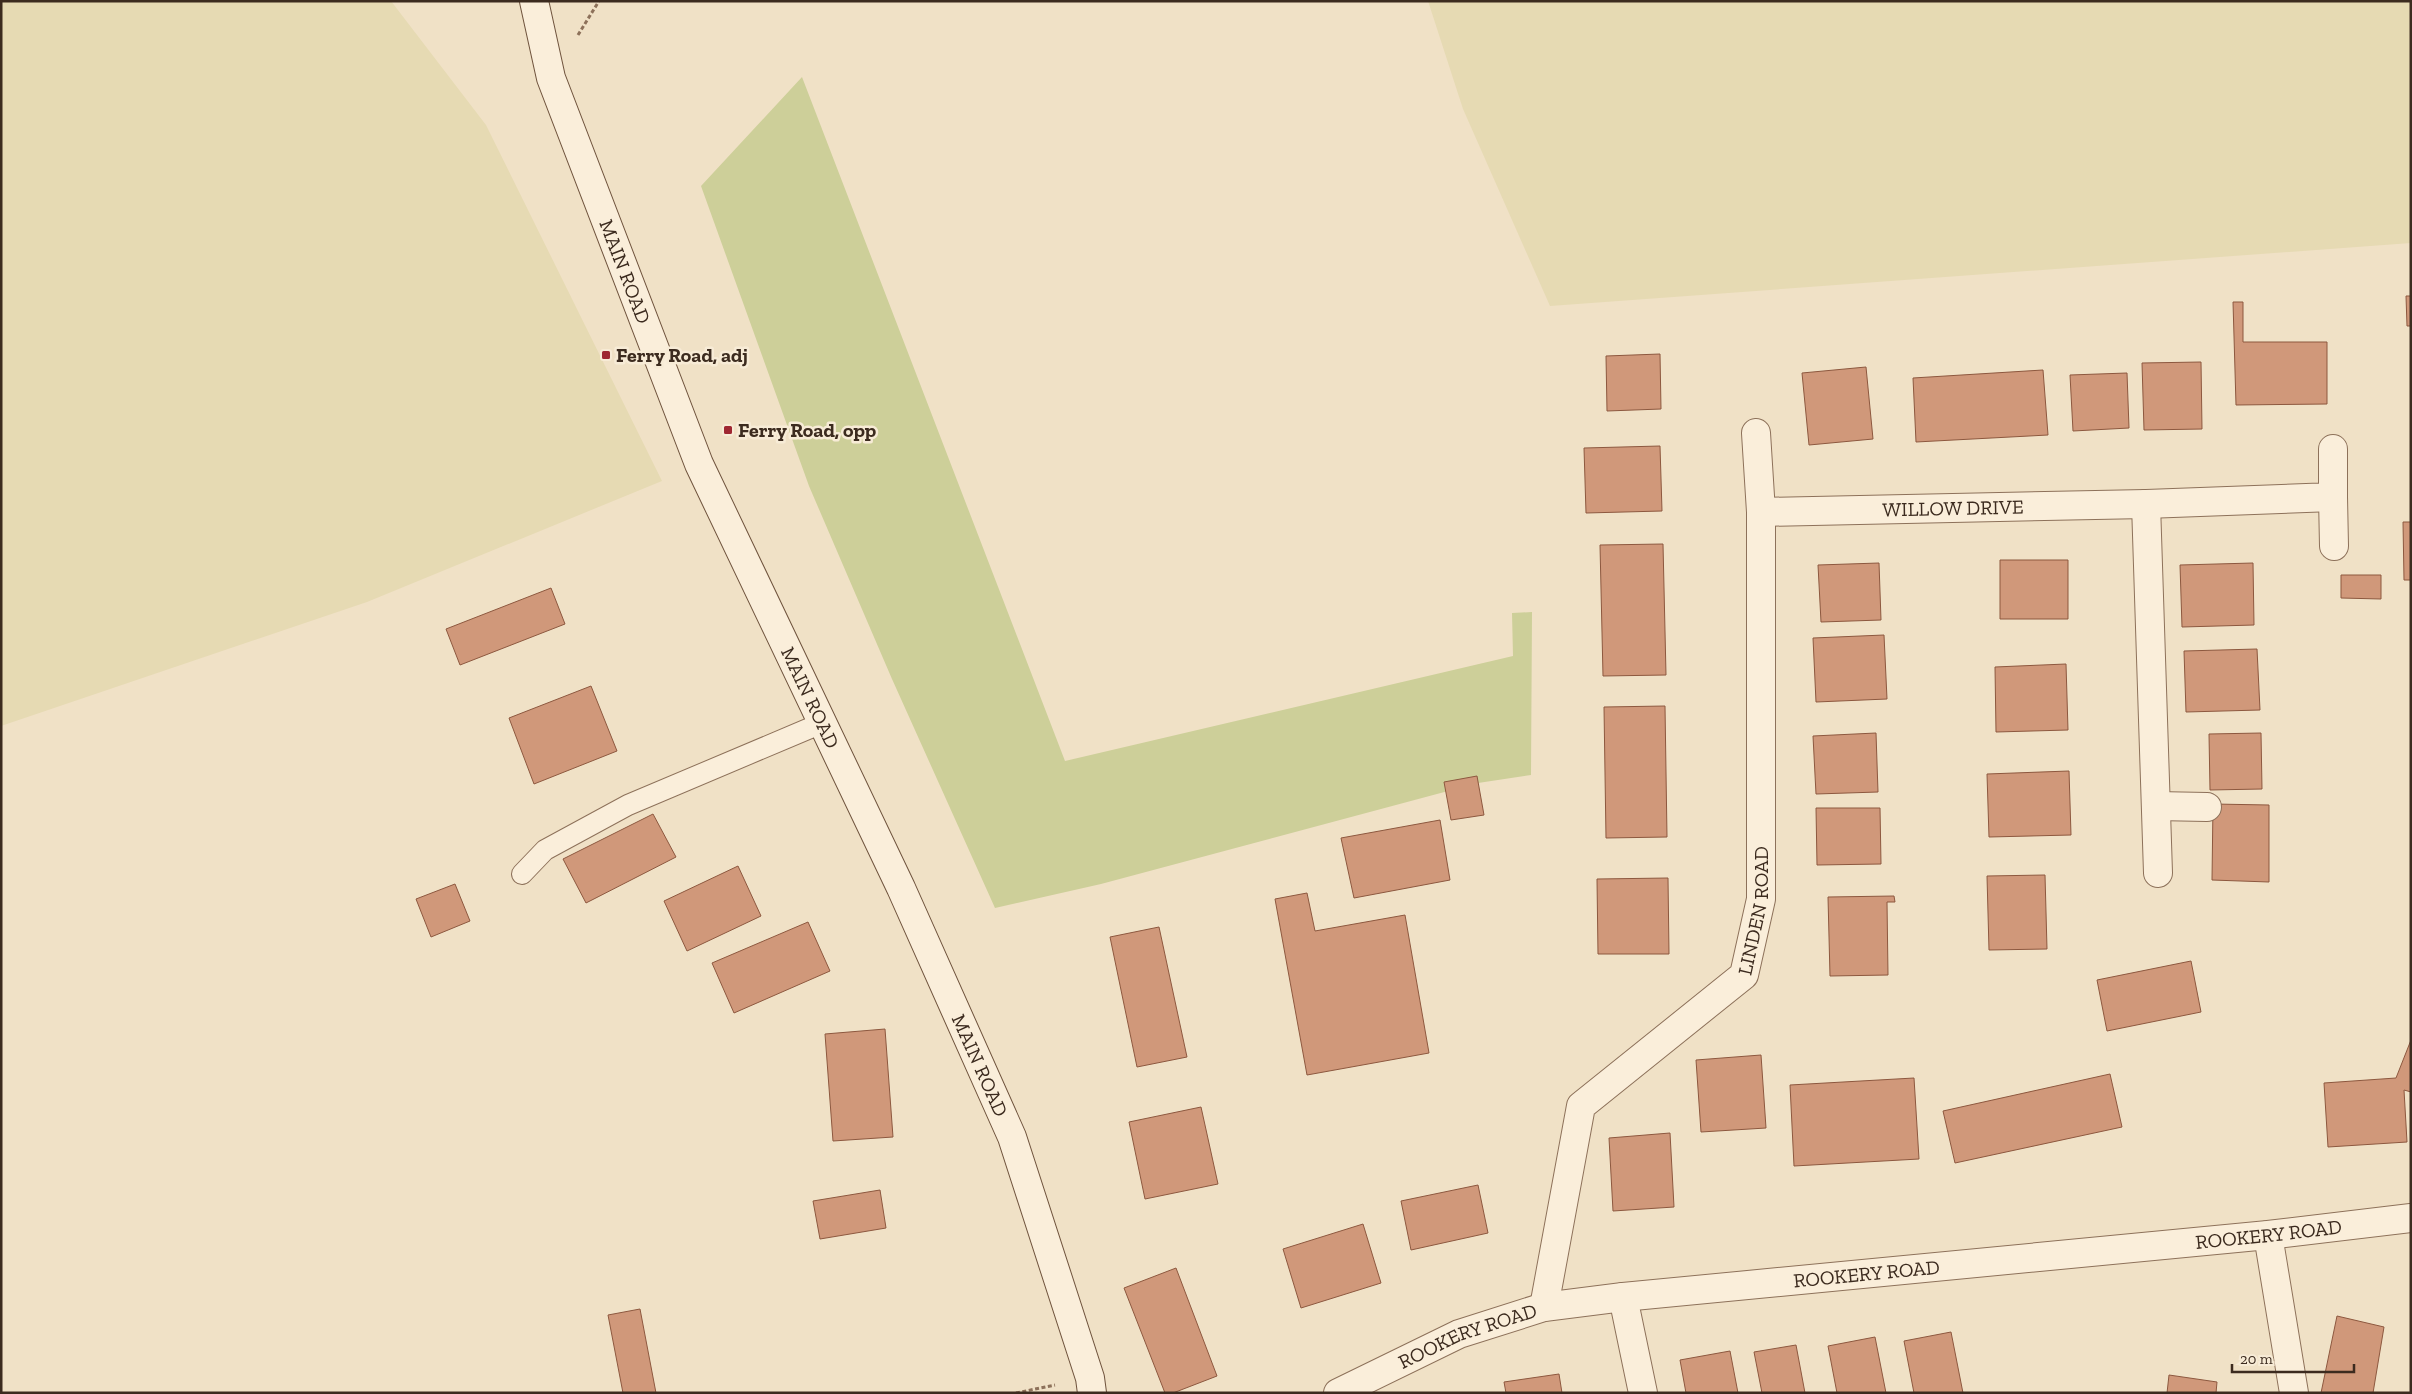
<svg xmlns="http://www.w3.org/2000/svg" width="2412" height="1394" font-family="'Zilla Slab',serif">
  <rect width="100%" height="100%" fill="#f0e1c6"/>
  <path fill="#e6dab3" d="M 1,1 L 391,1 L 486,125 L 662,481 L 367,602 L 1,726 Z
    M 1428,1 L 2411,1 L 2411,243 L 1550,306 L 1463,109 Z"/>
  <path fill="#cdcf99" d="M 802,77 L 1065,761 L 1513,656 L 1512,613 L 1532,612 L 1531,775 L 1478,783 L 1101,884 L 995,908 L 892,679 L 809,486 L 701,186 Z"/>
  <path fill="#d0987a" stroke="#8d583f" d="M 2406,296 L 2411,296 L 2411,326 L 2407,326 Z
    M 2233,302 L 2243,302 L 2243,342 L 2327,342 L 2327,404 L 2236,405 Z
    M 1660,354 L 1661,409 L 1607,411 L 1606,356 Z
    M 2201,362 L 2202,429 L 2144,430 L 2142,363 Z
    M 1866,367 L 1873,439 L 1809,445 L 1802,373 Z
    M 2043,370 L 2048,435 L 1916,442 L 1913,378 Z
    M 2127,373 L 2129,428 L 2073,431 L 2070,375 Z
    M 1660,446 L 1662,511 L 1586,513 L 1584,448 Z
    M 2403,522 L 2411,522 L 2411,580 L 2404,580 Z
    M 1663,544 L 1666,675 L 1603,676 L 1600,545 Z
    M 2000,560 L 2068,560 L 2068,619 L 2000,619 Z
    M 1879,563 L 1881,620 L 1821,622 L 1818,565 Z
    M 2253,563 L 2254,625 L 2182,627 L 2180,565 Z
    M 2341,575 L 2381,575 L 2381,599 L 2341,598 Z
    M 551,588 L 565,624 L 460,665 L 446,629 Z
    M 1884,635 L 1887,699 L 1816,702 L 1813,638 Z
    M 2257,649 L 2260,710 L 2186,712 L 2184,651 Z
    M 2066,664 L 2068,730 L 1996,732 L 1995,667 Z
    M 591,686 L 617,751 L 534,784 L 509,718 Z
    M 1665,706 L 1667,837 L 1606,838 L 1604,707 Z
    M 1876,733 L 1878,792 L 1816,794 L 1813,736 Z
    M 2261,733 L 2262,789 L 2210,790 L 2209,734 Z
    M 2069,771 L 2071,835 L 1989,837 L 1987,774 Z
    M 1477,776 L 1484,815 L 1451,820 L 1444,782 Z
    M 2213,804 L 2269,805 L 2269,882 L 2212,880 Z
    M 1816,808 L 1880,808 L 1881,864 L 1817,865 Z
    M 653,814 L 676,857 L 586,903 L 563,859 Z
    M 1440,820 L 1450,880 L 1354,898 L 1341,838 Z
    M 738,866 L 761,916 L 687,951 L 664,901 Z
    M 2045,875 L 2047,949 L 1989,950 L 1987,876 Z
    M 1668,878 L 1669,954 L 1598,954 L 1597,879 Z
    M 455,884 L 470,921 L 431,937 L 416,899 Z
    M 1307,893 L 1315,931 L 1405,915 L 1429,1053 L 1307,1075 L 1275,899 Z
    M 1894,896 L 1895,902 L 1887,902 L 1888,975 L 1830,976 L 1828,897 Z
    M 808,922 L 830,971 L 734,1013 L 712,963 Z
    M 1159,927 L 1187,1057 L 1137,1067 L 1110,937 Z
    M 2191,961 L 2201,1012 L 2107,1031 L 2097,980 Z
    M 885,1029 L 893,1137 L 833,1141 L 825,1034 Z
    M 2411,1040 L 2411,1092 L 2404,1090 L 2407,1142 L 2328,1147 L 2324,1083 L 2396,1078 Z
    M 1761,1055 L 1766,1128 L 1701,1132 L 1696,1060 Z
    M 2110,1074 L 2122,1127 L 1955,1163 L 1943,1111 Z
    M 1914,1078 L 1919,1159 L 1794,1166 L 1790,1085 Z
    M 1201,1107 L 1218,1184 L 1145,1199 L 1129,1122 Z
    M 1670,1133 L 1674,1207 L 1613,1211 L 1609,1138 Z
    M 1478,1185 L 1488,1233 L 1411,1250 L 1401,1201 Z
    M 880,1190 L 886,1228 L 820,1239 L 813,1201 Z
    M 1363,1224 L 1381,1283 L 1301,1308 L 1283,1249 Z
    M 1176,1268 L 1217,1376 L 1173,1393 L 1165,1393 L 1124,1288 Z
    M 640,1309 L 656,1393 L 623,1393 L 608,1315 Z
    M 2337,1316 L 2384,1327 L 2373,1393 L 2321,1393 Z
    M 1951,1332 L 1963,1393 L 1914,1393 L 1904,1341 Z
    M 1875,1337 L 1886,1393 L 1837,1393 L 1828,1346 Z
    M 1796,1345 L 1805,1393 L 1762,1393 L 1754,1352 Z
    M 1730,1351 L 1738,1393 L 1686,1393 L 1680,1360 Z
    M 1559,1374 L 1562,1393 L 1506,1393 L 1504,1382 Z
    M 2169,1375 L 2217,1382 L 2216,1393 L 2167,1393 Z"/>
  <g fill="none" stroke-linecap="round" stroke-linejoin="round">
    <defs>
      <path id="lane" d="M 522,874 L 545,850 L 628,805 L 822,723"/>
      <g id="street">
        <path d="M 2333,497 L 2334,546"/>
        <path d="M 2146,504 L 2158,873"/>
        <path id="s1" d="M 1761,512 L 2146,504 L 2333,497 L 2333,449"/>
        <path d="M 2156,806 L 2207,807"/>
        <path d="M 2268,1235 L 2294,1393"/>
        <path d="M 1623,1297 L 1643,1393"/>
        <path id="s2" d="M 1544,1307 L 1581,1106 L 1744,975 L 1761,899 L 1761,512 L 1756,433"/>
        <path id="s3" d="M 1338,1393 L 1459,1334 L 1544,1307 L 1623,1297 L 2268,1235 L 2411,1218"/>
      </g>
      <g id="secondary">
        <path id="s4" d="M 534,1 L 551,78 L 699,464 L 901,888 L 1012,1137 L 1090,1378 L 1092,1393"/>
      </g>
    </defs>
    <use href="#lane" stroke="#8d715a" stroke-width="22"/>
    <use href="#street" stroke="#8d715a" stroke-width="30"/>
    <use href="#secondary" stroke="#6f533d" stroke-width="30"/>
    <path stroke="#8d715a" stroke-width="3" stroke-dasharray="4 2.5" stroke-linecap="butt" d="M 578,35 L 599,1
      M 1016,1393 L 1055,1385"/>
    <use href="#lane" stroke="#faeeda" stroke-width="20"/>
    <use href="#street" stroke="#faeeda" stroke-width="28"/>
    <use href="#secondary" stroke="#faeeda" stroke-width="28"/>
  </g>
  <g fill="#9f2731" stroke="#f7ebd6" stroke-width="2">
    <rect x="601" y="350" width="10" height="10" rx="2.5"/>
    <rect x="723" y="425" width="10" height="10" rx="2.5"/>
  </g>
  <g text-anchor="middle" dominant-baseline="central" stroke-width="5" stroke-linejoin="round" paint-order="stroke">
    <g font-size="20" fill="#3c2b1f" stroke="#f7ebd6">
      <text stroke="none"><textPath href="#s4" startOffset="286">MAIN ROAD</textPath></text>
      <text stroke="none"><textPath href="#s1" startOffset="192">WILLOW DRIVE</textPath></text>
      <text stroke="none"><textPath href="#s4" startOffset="751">MAIN ROAD</textPath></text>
      <text stroke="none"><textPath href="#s2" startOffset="479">LINDEN ROAD</textPath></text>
      <text stroke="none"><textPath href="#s4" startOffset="1156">MAIN ROAD</textPath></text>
      <text stroke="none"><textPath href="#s3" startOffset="952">ROOKERY ROAD</textPath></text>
      <text stroke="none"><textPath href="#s3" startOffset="548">ROOKERY ROAD</textPath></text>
      <text stroke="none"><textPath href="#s3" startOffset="142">ROOKERY ROAD</textPath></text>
    </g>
    <g font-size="20" font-weight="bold" fill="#3c2b1f" stroke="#f7ebd6" text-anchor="start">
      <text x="616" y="355">Ferry Road, adj</text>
      <text x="738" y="430">Ferry Road, opp</text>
    </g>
  </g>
  <rect width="2412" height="1394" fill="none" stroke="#3c2b1f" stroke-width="5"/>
  <path d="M2232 1364v8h122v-8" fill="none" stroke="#3c2b1f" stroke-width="2.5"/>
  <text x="2240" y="1364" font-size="15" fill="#3c2b1f" stroke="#f7ebd6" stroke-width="4" paint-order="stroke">20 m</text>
</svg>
